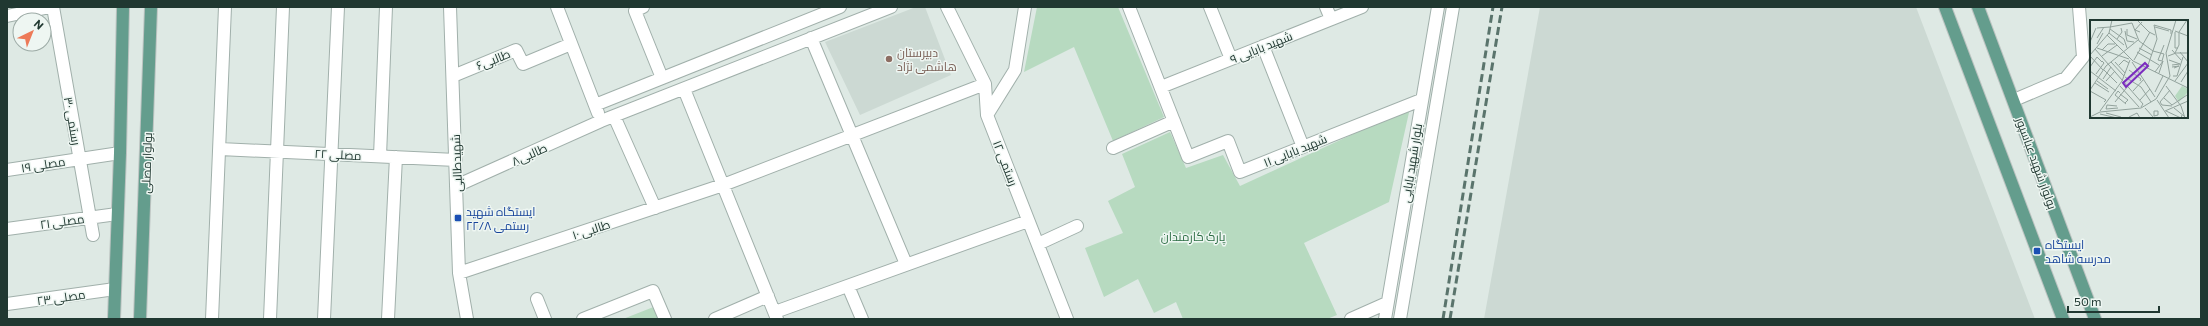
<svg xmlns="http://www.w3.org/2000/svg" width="2208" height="326" font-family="Commissioner,Cairo,sans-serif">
  <rect width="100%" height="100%" fill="#dee9e4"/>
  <path fill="#ccd9d3" d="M 916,7 L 925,7 L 951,75 L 860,115 L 825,42 Z
    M 1540,7 L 1916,7 L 2035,319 L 1484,319 Z"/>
  <path fill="#b7dac0" d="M 1037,7 L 1118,7 L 1164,117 L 1113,141 L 1074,47 L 1024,72 Z
    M 1410,108 L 1389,202 L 1304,243 L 1337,315 L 1327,319 L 1183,319 L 1176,302 L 1154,313 L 1138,279 L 1104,297 L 1085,248 L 1123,233 L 1108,201 L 1135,187 L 1122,154 L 1170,132 L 1186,168 L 1223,155 L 1240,186 Z
    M 656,306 L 661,319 L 623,319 Z"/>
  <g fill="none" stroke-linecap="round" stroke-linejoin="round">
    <defs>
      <path id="minor" d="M 53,7 L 93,235
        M 450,7 L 459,273 L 467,319
        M 557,7 L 598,113
        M 643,7 L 635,11 L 662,78
        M 947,7 L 985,84 L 987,115
        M 1025,7 L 1015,70 L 987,115 L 1067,319
        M 1129,7 L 1188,157 L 1228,141 L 1240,172 L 1421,100
        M 1210,7 L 1231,59
        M 1326,7 L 1331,19
        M 7,16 L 50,7
        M 811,38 L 906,264
        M 1263,46 L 1303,147
        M 453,76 L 516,50 L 523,64 L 571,44
        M 1161,87 L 1362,7
        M 684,89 L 777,319
        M 2014,100 L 2066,78 L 2083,57 L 2079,7
        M 595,105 L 840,7
        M 614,116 L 655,208
        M 1113,148 L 1174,121
        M 220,149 L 456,160
        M 380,156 L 386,7
        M 7,170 L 120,153
        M 456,186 L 601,121 L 891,7
        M 7,229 L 117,214
        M 1038,244 L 1077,226
        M 459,273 L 723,185 L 985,84
        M 848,286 L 862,319
        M 537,299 L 545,319
        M 7,304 L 115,289
        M 775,312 L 1028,221
        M 212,319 L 225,7
        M 270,319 L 283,7
        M 324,319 L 338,7
        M 388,319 L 396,157
        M 583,319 L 653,291 L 665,319
        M 715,319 L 768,296
        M 1351,319 L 1387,303
        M 1385,319 L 1438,7
        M 1400,319 L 1453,7"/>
      <path id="major" d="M 1945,7 L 2063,319
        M 1978,7 L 2095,319
        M 114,319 L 120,153 L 123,7
        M 140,319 L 151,7"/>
    </defs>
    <use href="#minor" stroke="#a1b0ab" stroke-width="14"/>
    <use href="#major" stroke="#bcc3c1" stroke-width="14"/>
    <use href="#minor" stroke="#fff" stroke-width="12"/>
    <use href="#major" stroke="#649d8d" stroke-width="12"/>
    <path stroke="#5a746c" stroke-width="3" stroke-dasharray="8 4" stroke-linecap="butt" d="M 1443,319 L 1493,7
      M 1450,319 L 1502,7"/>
  </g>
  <circle fill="#8d6e63" stroke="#eef6f2" stroke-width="1.5" cx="889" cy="59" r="4"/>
  <g fill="#1a4fb4" stroke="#eef6f2" stroke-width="1.5">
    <rect x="454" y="214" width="8" height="8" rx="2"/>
    <rect x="2033" y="247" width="8" height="8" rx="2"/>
  </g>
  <g text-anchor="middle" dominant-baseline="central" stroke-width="3" stroke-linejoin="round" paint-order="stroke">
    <g font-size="12" fill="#203831" stroke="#eef6f2">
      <text transform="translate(1261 47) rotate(-22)">شهید بابایی ۹</text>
      <text transform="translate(493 59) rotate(-22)">طالبی۶</text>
      <text transform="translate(73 121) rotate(80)">رستمی ۳۰</text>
      <text transform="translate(1295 150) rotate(-22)">شهید بابایی ۱۱</text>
      <text transform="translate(338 154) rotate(3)">مصلی ۲۲</text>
      <text transform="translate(529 154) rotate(-24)">طالبی۸</text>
      <text transform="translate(146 163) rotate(-88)">بولوار مصلی</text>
      <text transform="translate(456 163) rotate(-92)">شهیدطالبی</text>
      <text transform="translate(1006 163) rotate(69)">رستمی ۱۲</text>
      <text transform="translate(1411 163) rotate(-81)">بلوار شهید بابایی</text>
      <text transform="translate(2037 163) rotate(70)">بولوار شهید عباسپور</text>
      <text transform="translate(43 164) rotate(-9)">مصلی ۱۹</text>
      <text transform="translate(62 221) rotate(-8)">مصلی ۲۱</text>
      <text transform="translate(591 229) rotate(-18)">طالبی ۱۰</text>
      <text transform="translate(61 297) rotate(-8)">مصلی ۲۳</text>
    </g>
    <g font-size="12" fill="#785e54" stroke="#eef6f2" text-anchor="start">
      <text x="897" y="52">دبیرستان<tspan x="897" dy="14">هاشمی نژاد</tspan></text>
    </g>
    <g font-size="12" fill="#164399" stroke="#eef6f2" text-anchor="start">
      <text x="466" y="211">ایستگاه شهید<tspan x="466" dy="14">رستمی ۲۲/۸</tspan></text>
      <text x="2045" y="244">ایستگاه<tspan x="2045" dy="14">مدرسه شاهد</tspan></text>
    </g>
    <g font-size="12" fill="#2c6d44" stroke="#eef6f2">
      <text x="1193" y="236">پارک کارمندان</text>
    </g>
  </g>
  <g transform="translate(2090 20)">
    <rect width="98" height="98" fill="#dee9e4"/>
    <path d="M 92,66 L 98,69 L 98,72 L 89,82 L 85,76 Z" fill="#b7dac0"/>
    <path fill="none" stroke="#92a29c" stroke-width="1" d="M 48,1 L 59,12 L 65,15M 42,3 L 49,21 L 63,31M 64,5 L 81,10 L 81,14M 20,7 L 42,3M 65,7 L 79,11M 7,8 L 20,7M 20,9 L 34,19 L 37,28M 37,9 L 37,15 L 47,19M 35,11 L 37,21 L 44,22M 85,11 L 98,16M 50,12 L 45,10 L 52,2M 85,12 L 85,28 L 88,28M 89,12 L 97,0M 19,13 L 34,25M 17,15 L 43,41 L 98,68M 7,18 L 14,7M 27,19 L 32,12 L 31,8M 0,22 L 6,8M 7,24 L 13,13M 7,28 L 39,39M 49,28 L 62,35M 5,29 L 53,84 L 51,87M 12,30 L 18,24 L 25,24M 82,30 L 91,40M 63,31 L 74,34 L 72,41 L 68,40M 47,32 L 69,45M 90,32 L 98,42M 85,33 L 89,25 L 89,13M 0,35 L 19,13 L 22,0M 0,36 L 13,50M 12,36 L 27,25M 78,36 L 86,33 L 98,33M 44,40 L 60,12M 68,40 L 74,25M 79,40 L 90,44 L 82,45M 21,42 L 34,56M 25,42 L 35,53M 42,42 L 65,77M 29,45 L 34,40 L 39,43M 0,47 L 7,37 L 12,42M 82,47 L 89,46 L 84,48M 57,48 L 67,19 L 64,5M 14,50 L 27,63M 39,50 L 51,59 L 50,61M 0,51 L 26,71M 65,52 L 73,41M 69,53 L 73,41M 6,54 L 14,43 L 12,41M 83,56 L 87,56 L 93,37M 35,57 L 51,67 L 61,82M 13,59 L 21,47M 7,61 L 18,69M 16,61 L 25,51M 85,61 L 98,43M 91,62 L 98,51M 5,63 L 19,72M 30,66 L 49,87M 76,66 L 91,86 L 95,98M 0,70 L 16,46 L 48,20M 80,70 L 70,82 L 72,85 L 82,86M 0,71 L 16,80 L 14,82M 43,71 L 54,59M 65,72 L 73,56M 30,73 L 28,71 L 25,75 L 36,84M 30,74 L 38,80 L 35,83M 74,78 L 82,85 L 97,75M 50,80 L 60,69M 67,80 L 79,98M 25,82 L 38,66M 27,86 L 17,85 L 16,89 L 28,88M 55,88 L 64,98M 84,88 L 94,96M 10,91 L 32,61 L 40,40M 75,91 L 98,81M 76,91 L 91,98 L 92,95M 16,93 L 31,97M 10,94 L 27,98M 68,95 L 64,96 L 64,91 L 68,91 L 68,95M 0,97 L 10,92 L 51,88 L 66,79 L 80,56 L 76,33 L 86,0M 39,97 L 47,93 L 50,98"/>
    <path fill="#7b2cbf" fill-opacity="0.15" stroke="#7b2cbf" stroke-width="2" d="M 55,43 L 58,46 L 36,67 L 33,63 Z"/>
    <rect width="98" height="98" fill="none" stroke="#203831" stroke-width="2"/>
  </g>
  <rect width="2208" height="326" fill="none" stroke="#203831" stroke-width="16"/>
  <g transform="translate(32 32) rotate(43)"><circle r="19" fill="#eef6f2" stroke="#9caaa5"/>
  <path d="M0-3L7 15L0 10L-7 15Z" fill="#ed7a58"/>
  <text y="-6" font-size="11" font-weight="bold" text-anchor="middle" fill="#203831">N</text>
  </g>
  <path d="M2068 306v6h91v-6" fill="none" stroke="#203831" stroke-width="2"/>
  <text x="2074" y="306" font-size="12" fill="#203831" stroke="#eef6f2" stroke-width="3" paint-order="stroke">50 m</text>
</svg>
